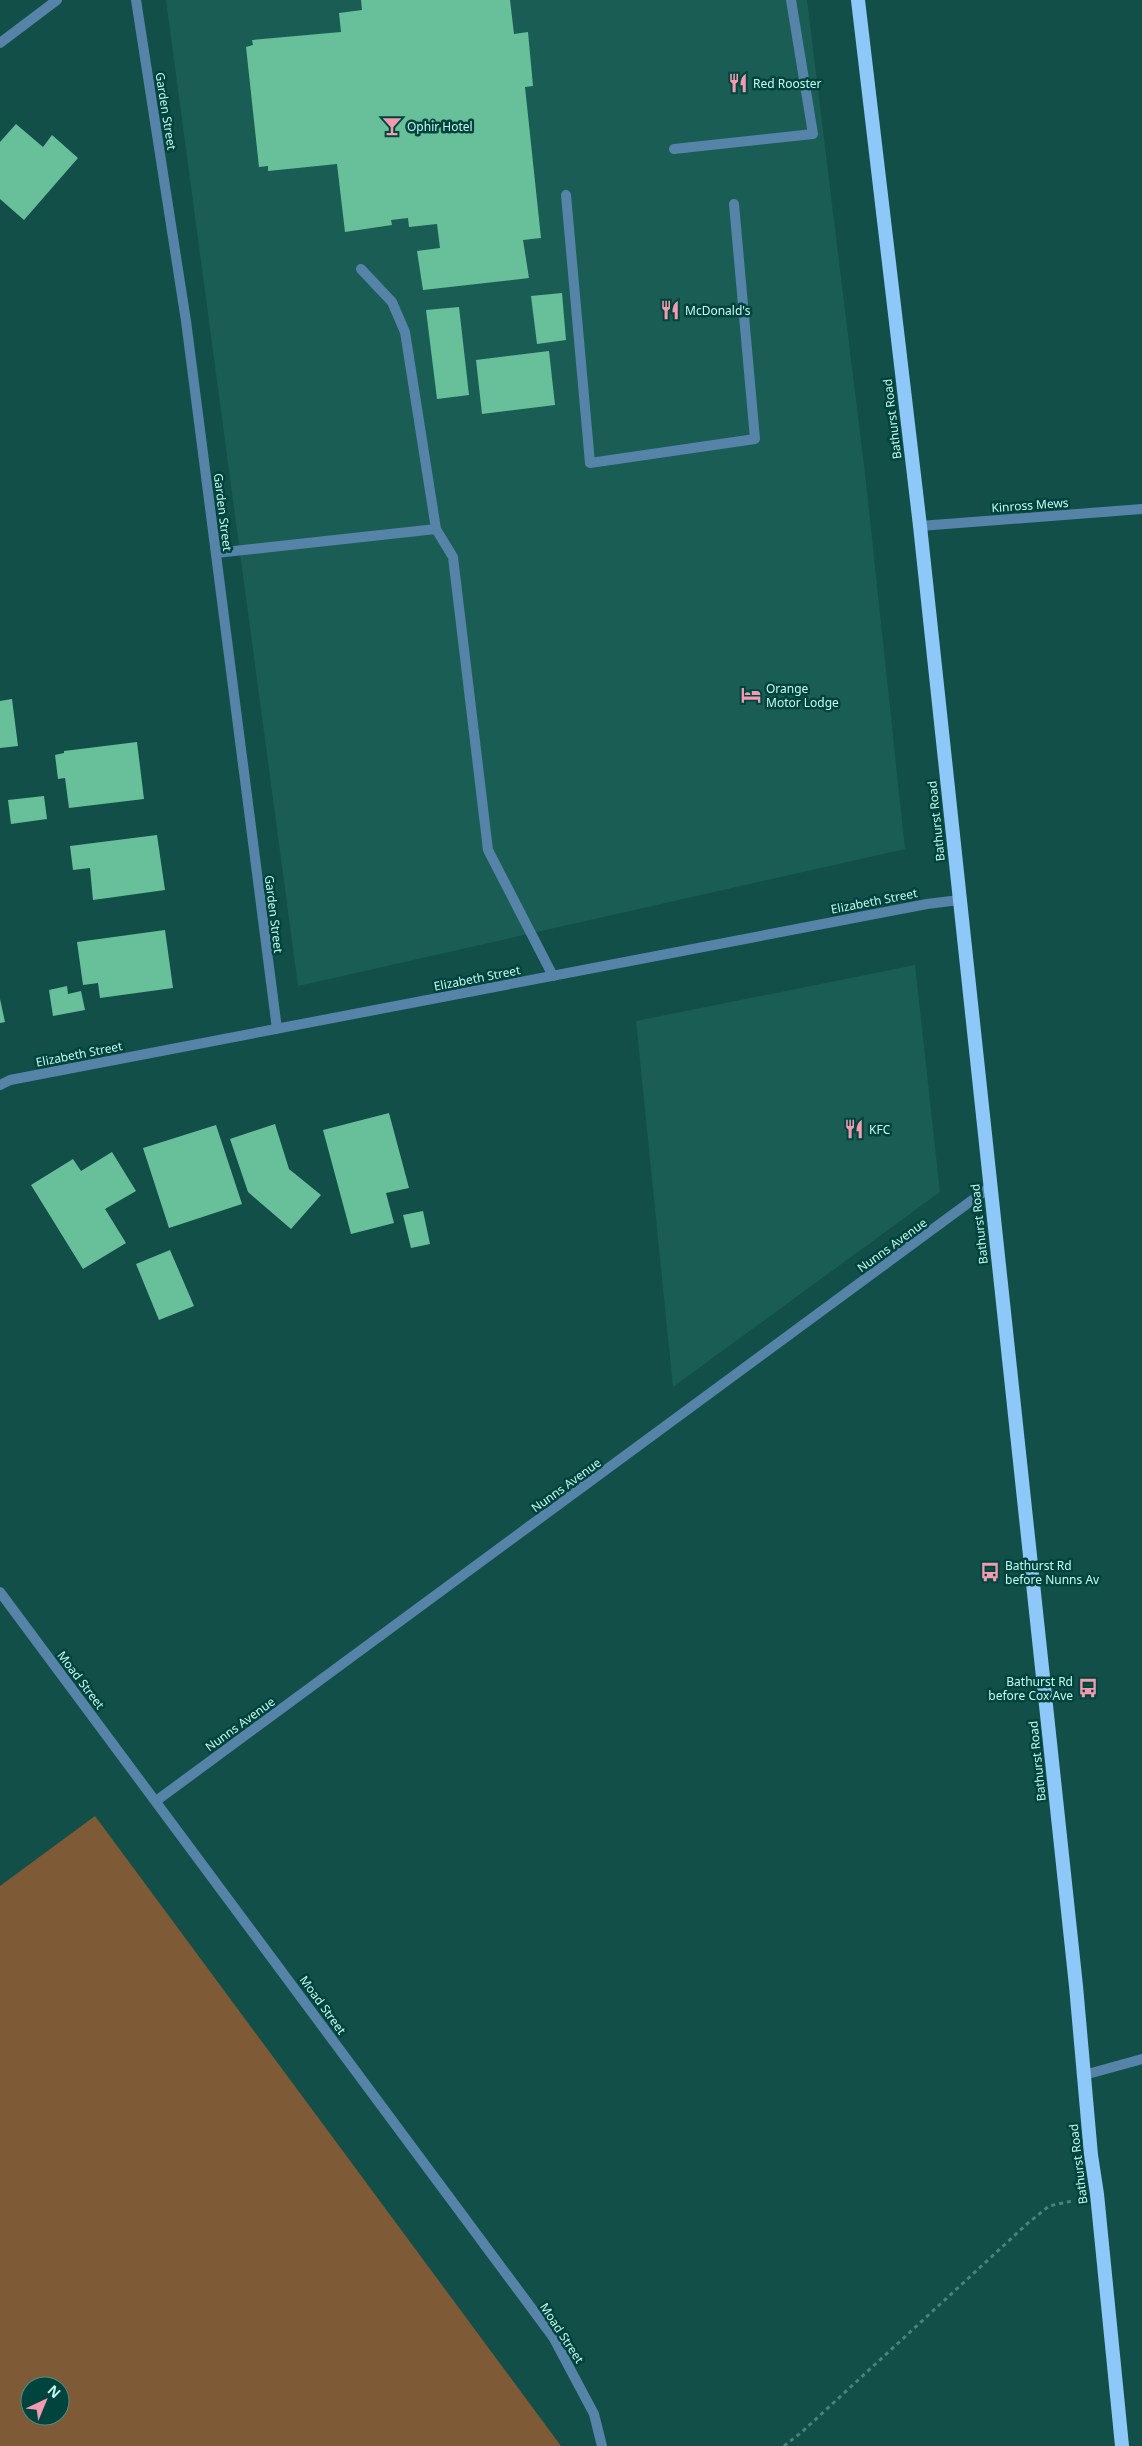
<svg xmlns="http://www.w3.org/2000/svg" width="1142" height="2446" font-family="'Noto Sans',sans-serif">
  <rect width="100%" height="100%" fill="#124f48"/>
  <path fill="#195d55" d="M 166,0 L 807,0 L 866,482 L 905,849 L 298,986 Z
    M 915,965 L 940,1192 L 673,1387 L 636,1021 Z"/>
  <path fill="#7e5a36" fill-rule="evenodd" d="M 95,1816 L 561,2446 L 0,2446 L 0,1886 ZM 30,2386 L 60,2386 L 60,2416 L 30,2416 Z"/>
  <path fill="#68c09b" d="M 361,0 L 510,0 L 514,34 L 528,32 L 533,86 L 525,87 L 541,238 L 523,240 L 529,278 L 423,290 L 417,251 L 440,248 L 437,224 L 409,227 L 408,218 L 391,220 L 392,225 L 345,232 L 337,164 L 268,171 L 268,166 L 259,167 L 246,47 L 253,45 L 252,40 L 341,32 L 339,13 L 362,10 Z
    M 16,124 L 43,147 L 52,135 L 78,158 L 24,220 L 0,199 L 0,142 Z
    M 562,293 L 566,340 L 537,344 L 531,296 Z
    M 459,307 L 469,395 L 437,399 L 426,310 Z
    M 549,351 L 555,405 L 482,414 L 476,360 Z
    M 12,699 L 18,746 L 0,748 L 0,701 Z
    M 137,742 L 144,799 L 69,808 L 65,778 L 58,779 L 55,755 L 64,753 L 64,751 Z
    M 44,796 L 47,819 L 11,824 L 8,800 Z
    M 157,835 L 165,890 L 93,900 L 90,868 L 73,870 L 70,846 Z
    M 165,930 L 173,988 L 100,998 L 98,983 L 83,985 L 77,942 Z
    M 67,986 L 68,994 L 81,991 L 85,1010 L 53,1016 L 49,990 Z
    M 0,999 L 5,1022 L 0,1023 Z
    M 389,1113 L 409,1188 L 386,1193 L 394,1223 L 351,1234 L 323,1130 Z
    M 275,1124 L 289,1169 L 321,1195 L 291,1229 L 248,1192 L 230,1139 Z
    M 216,1125 L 242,1204 L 169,1228 L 143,1148 Z
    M 112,1152 L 136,1191 L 105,1209 L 126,1243 L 83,1269 L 31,1185 L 73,1159 L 81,1171 Z
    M 423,1211 L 430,1244 L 411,1248 L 403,1215 Z
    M 170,1250 L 194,1306 L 159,1320 L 136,1264 Z"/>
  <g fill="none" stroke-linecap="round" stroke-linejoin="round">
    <path stroke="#4a837c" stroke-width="3" stroke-dasharray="4 4" stroke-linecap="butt" d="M 784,2446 L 803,2431 L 1028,2223 L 1049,2206 L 1072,2201"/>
    <path stroke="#5683a8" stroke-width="10" d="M 674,149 L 813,134 L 791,0
      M 566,195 L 590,463 L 755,439 L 734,204
      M 920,526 L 1142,509
      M 436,529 L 453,557 L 488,850 L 553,976
      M 216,553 L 436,529 L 405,332 L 392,302 L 361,269"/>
    <path stroke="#5683a8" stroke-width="10" d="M 136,0 L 186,321 L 277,1029
      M 0,1085 L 10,1080 L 927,904 L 959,900
      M 0,1592 L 553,2337 L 594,2414 L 602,2446
      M 156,1801 L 990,1187
      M 1084,2075 L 1142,2059"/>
    <path stroke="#5683a8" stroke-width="10" d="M 0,43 L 57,0"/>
    <path stroke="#8ec8f8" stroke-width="14" d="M 858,0 L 920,526 L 1076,1986 L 1091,2155 L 1097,2194 L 1122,2446"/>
  </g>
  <defs>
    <symbol id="restaurant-bare" viewBox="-9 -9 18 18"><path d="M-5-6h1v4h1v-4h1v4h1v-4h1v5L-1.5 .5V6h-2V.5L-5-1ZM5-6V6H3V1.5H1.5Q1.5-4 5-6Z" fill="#f29aaf" stroke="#01443d" stroke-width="2.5" paint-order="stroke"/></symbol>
    <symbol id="bar-bare" viewBox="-9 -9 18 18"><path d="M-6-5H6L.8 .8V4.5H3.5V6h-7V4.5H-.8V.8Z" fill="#f29aaf" stroke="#01443d" stroke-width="2.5" paint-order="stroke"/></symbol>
    <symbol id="hotel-bare" viewBox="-9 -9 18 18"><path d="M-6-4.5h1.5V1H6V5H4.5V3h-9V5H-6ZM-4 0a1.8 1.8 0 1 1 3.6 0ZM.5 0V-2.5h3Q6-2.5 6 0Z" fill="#f29aaf" stroke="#01443d" stroke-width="2.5" paint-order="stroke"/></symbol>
    <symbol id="bus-bare" viewBox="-9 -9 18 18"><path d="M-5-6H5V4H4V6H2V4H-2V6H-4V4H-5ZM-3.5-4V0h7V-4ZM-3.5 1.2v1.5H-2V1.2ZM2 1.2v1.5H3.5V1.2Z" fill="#f29aaf" stroke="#01443d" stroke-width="2.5" paint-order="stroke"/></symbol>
  </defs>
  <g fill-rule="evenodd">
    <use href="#restaurant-bare" x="724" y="69" width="28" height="28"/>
    <use href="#bar-bare" x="378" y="112" width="28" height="28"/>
    <use href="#restaurant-bare" x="656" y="296" width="28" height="28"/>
    <use href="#hotel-bare" x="737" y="681" width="28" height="28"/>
    <use href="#restaurant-bare" x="840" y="1115" width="28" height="28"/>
    <use href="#bus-bare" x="976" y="1558" width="28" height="28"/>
    <use href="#bus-bare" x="1074" y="1674" width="28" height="28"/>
  </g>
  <g text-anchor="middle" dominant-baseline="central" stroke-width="5" stroke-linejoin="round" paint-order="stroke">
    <g font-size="12" fill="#c7f8f0" stroke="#01443d" text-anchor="start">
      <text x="753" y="83">Red Rooster</text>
      <text x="407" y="126">Ophir Hotel</text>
      <text x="685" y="310">McDonald's</text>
      <text x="766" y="688">Orange<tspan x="766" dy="14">Motor Lodge</tspan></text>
      <text x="869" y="1129">KFC</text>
      <text x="1005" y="1565">Bathurst Rd<tspan x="1005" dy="14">before Nunns Av</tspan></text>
      <text x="1073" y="1681" text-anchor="end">Bathurst Rd<tspan x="1073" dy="14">before Cox Ave</tspan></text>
    </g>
    <g font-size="12" fill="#c7f8f0" stroke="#01443d">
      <text transform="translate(166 111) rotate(81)">Garden Street</text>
      <text transform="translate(892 419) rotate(-97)">Bathurst Road</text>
      <text transform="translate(1030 505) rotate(-4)">Kinross Mews</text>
      <text transform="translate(223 512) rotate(83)">Garden Street</text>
      <text transform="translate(936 821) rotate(-96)">Bathurst Road</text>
      <text transform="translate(874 901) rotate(-11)">Elizabeth Street</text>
      <text transform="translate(274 914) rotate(83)">Garden Street</text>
      <text transform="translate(477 978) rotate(-11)">Elizabeth Street</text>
      <text transform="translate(79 1054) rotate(-11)">Elizabeth Street</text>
      <text transform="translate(979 1224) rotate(-96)">Bathurst Road</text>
      <text transform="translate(892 1245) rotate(-36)">Nunns Avenue</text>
      <text transform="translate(566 1485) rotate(-36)">Nunns Avenue</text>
      <text transform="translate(81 1680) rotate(53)">Moad Street</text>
      <text transform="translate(240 1724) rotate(-36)">Nunns Avenue</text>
      <text transform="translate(1037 1761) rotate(-96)">Bathurst Road</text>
      <text transform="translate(323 2005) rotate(54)">Moad Street</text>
      <text transform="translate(1078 2164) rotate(-97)">Bathurst Road</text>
      <text transform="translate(562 2333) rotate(57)">Moad Street</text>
    </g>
  </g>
  <g transform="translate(45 2401) rotate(44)"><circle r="24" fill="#01443d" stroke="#508c85"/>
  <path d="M0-4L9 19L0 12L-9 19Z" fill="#f29aaf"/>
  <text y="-8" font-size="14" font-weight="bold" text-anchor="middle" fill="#c7f8f0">N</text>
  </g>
</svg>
